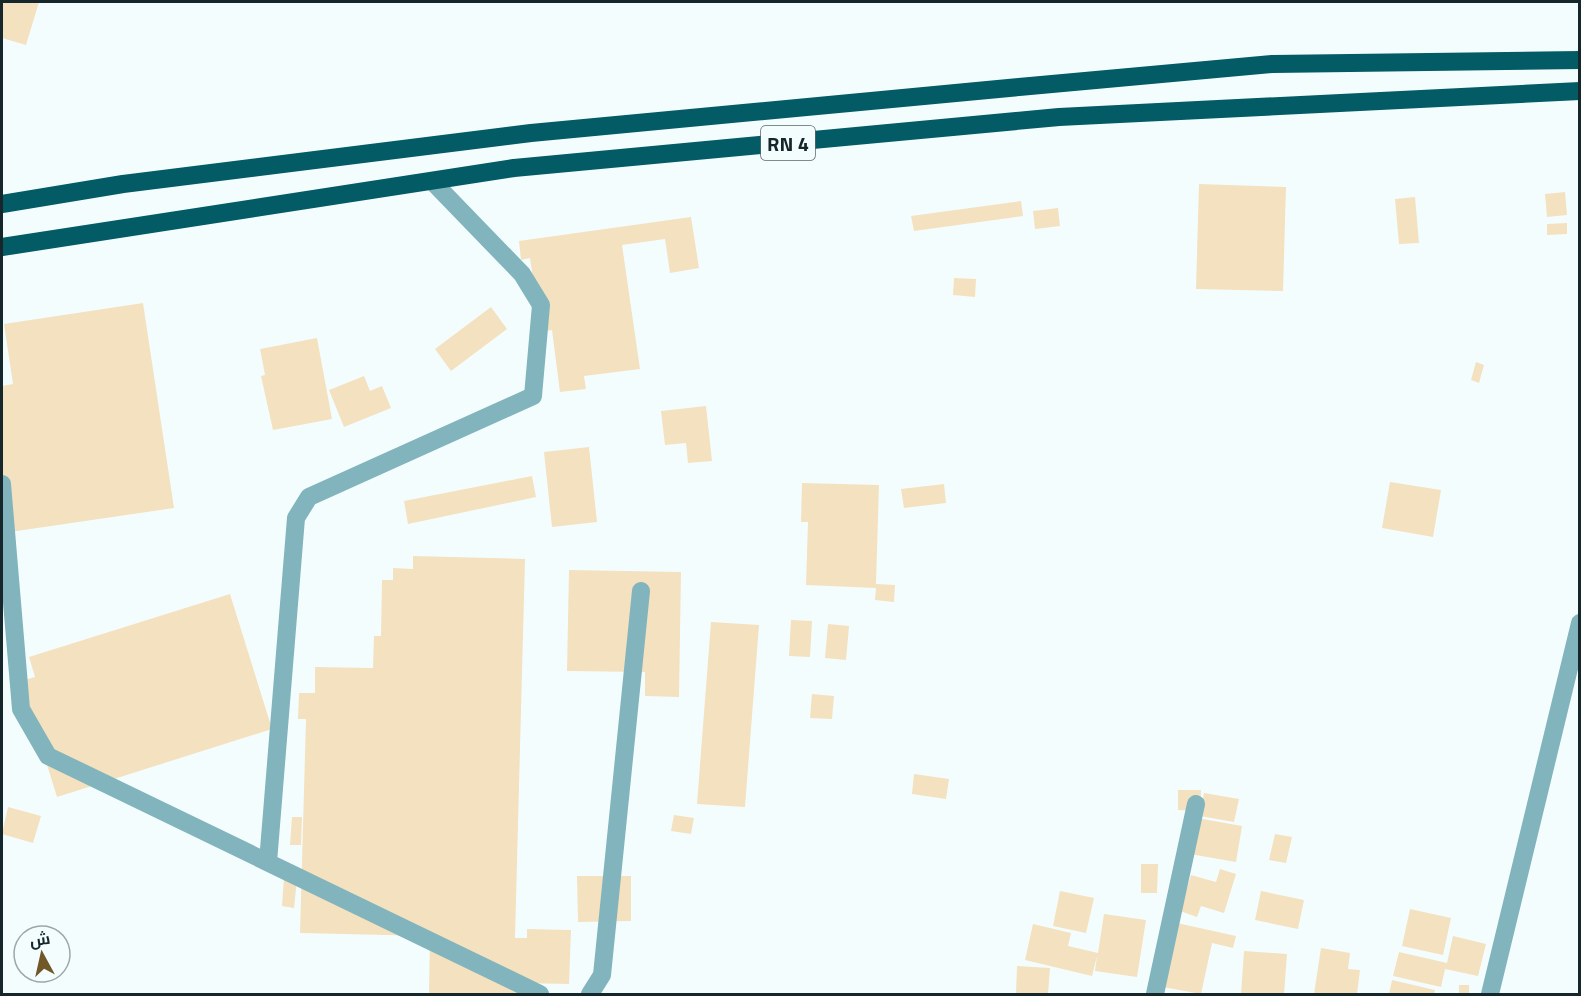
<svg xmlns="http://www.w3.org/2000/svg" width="1581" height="996" font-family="'Titillium Web',Cairo,sans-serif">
  <rect width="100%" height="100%" fill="#f4fdfe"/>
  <path fill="#f4e1bf" d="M 2,2 L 39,2 L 26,45 L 2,38 Z
    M 1199,184 L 1286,187 L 1283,291 L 1196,289 Z
    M 1565,192 L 1567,215 L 1547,217 L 1545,194 Z
    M 1415,197 L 1419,243 L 1399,244 L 1395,199 Z
    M 1021,201 L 1023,216 L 914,231 L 911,216 Z
    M 1058,208 L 1060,226 L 1035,229 L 1033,211 Z
    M 691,217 L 699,268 L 670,273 L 665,239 L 622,245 L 640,369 L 584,376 L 586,389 L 560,392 L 552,330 L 541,332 L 530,258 L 521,260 L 519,241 Z
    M 1567,223 L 1567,234 L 1547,235 L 1547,224 Z
    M 954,278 L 976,279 L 975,297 L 953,295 Z
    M 143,303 L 174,508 L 10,532 L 2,474 L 2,386 L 13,384 L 4,324 Z
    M 491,307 L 507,329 L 451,371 L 435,349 Z
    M 317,338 L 332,419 L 273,430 L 261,376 L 265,375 L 260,349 Z
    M 1476,362 L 1484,365 L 1479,383 L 1471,380 Z
    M 364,376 L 370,391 L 382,386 L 391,408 L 344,427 L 329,390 Z
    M 706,406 L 712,461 L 688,463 L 686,443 L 665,445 L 661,411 Z
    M 589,447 L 597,522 L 552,527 L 544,452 Z
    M 532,476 L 536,497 L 408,524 L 404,501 Z
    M 1390,482 L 1441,490 L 1433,537 L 1382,528 Z
    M 802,483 L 879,485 L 876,584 L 895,585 L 894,602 L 875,600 L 876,588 L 806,585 L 808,522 L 801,522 Z
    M 944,484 L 946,503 L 904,508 L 901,489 Z
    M 413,556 L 525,559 L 515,938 L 527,938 L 527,929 L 571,930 L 569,984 L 522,983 L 522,994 L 429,993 L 430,936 L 300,933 L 306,719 L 298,719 L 299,693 L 315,693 L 315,667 L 373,668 L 374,636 L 381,636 L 382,580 L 393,580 L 393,568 L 413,569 Z
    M 569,570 L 681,572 L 679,697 L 645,696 L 645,672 L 567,671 Z
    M 230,594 L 272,729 L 57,797 L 21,681 L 35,677 L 29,657 Z
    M 791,620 L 812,621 L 810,657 L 789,656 Z
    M 711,622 L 759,625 L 745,807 L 697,804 Z
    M 828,624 L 849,626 L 846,660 L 825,658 Z
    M 812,694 L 834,696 L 832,719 L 810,718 Z
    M 914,774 L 949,779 L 946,799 L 912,794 Z
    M 1178,790 L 1201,790 L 1200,811 L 1178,810 Z
    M 1204,793 L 1239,799 L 1234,822 L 1200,816 Z
    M 8,807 L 41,816 L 33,843 L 2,834 Z
    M 674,815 L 694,818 L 691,834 L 671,831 Z
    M 292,817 L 302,817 L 301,845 L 290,845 Z
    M 1197,818 L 1242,826 L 1236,862 L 1190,854 Z
    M 1275,834 L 1292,837 L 1286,863 L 1269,860 Z
    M 1141,864 L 1158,864 L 1157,893 L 1141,893 Z
    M 1220,869 L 1236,874 L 1224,913 L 1201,906 L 1197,917 L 1180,911 L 1191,875 L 1216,882 Z
    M 577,876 L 631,876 L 631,921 L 578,922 Z
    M 284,877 L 297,879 L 294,908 L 282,906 Z
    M 1060,891 L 1094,898 L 1086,933 L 1053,926 Z
    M 1261,891 L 1304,900 L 1298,929 L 1255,920 Z
    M 1410,909 L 1451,918 L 1443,955 L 1402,946 Z
    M 1104,914 L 1146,920 L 1137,977 L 1095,971 L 1097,956 L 1092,976 L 1025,960 L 1033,924 L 1071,933 L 1068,946 L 1098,953 Z
    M 1177,923 L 1236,936 L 1233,948 L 1212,943 L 1201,994 L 1163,987 Z
    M 1453,936 L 1486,944 L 1478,976 L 1445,969 L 1441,987 L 1393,976 L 1399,952 L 1447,963 Z
    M 1321,948 L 1350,953 L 1348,969 L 1360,970 L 1357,994 L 1314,994 Z
    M 1244,951 L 1287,954 L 1284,994 L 1241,994 Z
    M 1017,966 L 1050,968 L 1048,994 L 1016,994 Z
    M 1392,980 L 1435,990 L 1434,994 L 1389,994 Z
    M 1459,985 L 1469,985 L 1469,994 L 1459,994 Z"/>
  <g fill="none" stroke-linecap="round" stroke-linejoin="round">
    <path stroke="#81b4bc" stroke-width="18" d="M 2,484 L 21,709 L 48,756 L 540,994
      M 268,862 L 296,518 L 309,497 L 533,396 L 541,305 L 522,274 L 432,181
      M 590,994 L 602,975 L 641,591
      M 1155,994 L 1196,804
      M 1490,994 L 1580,623"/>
    <path stroke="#035b65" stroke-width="18" d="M 2,204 L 123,184 L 531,133 L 1019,87 L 1272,64 L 1580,60
      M 2,247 L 514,168 L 1059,117 L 1580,91"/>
  </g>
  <g text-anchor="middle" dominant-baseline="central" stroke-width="4.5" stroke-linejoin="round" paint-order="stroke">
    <rect fill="#f4fdfe" stroke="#58676a" stroke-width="1.5" x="761" y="126" width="54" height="34" rx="4.5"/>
    <g font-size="20" font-weight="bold" fill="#15272a">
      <text x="788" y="143">RN 4</text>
    </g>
  </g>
  <rect width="1581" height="996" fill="none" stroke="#15272a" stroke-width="6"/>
  <g transform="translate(42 954) rotate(352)"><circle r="28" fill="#f4fdfe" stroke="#9ba7a9" stroke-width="1.5"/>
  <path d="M0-4.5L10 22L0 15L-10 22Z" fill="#715829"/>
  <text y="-9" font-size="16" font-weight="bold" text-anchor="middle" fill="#15272a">ش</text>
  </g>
</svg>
